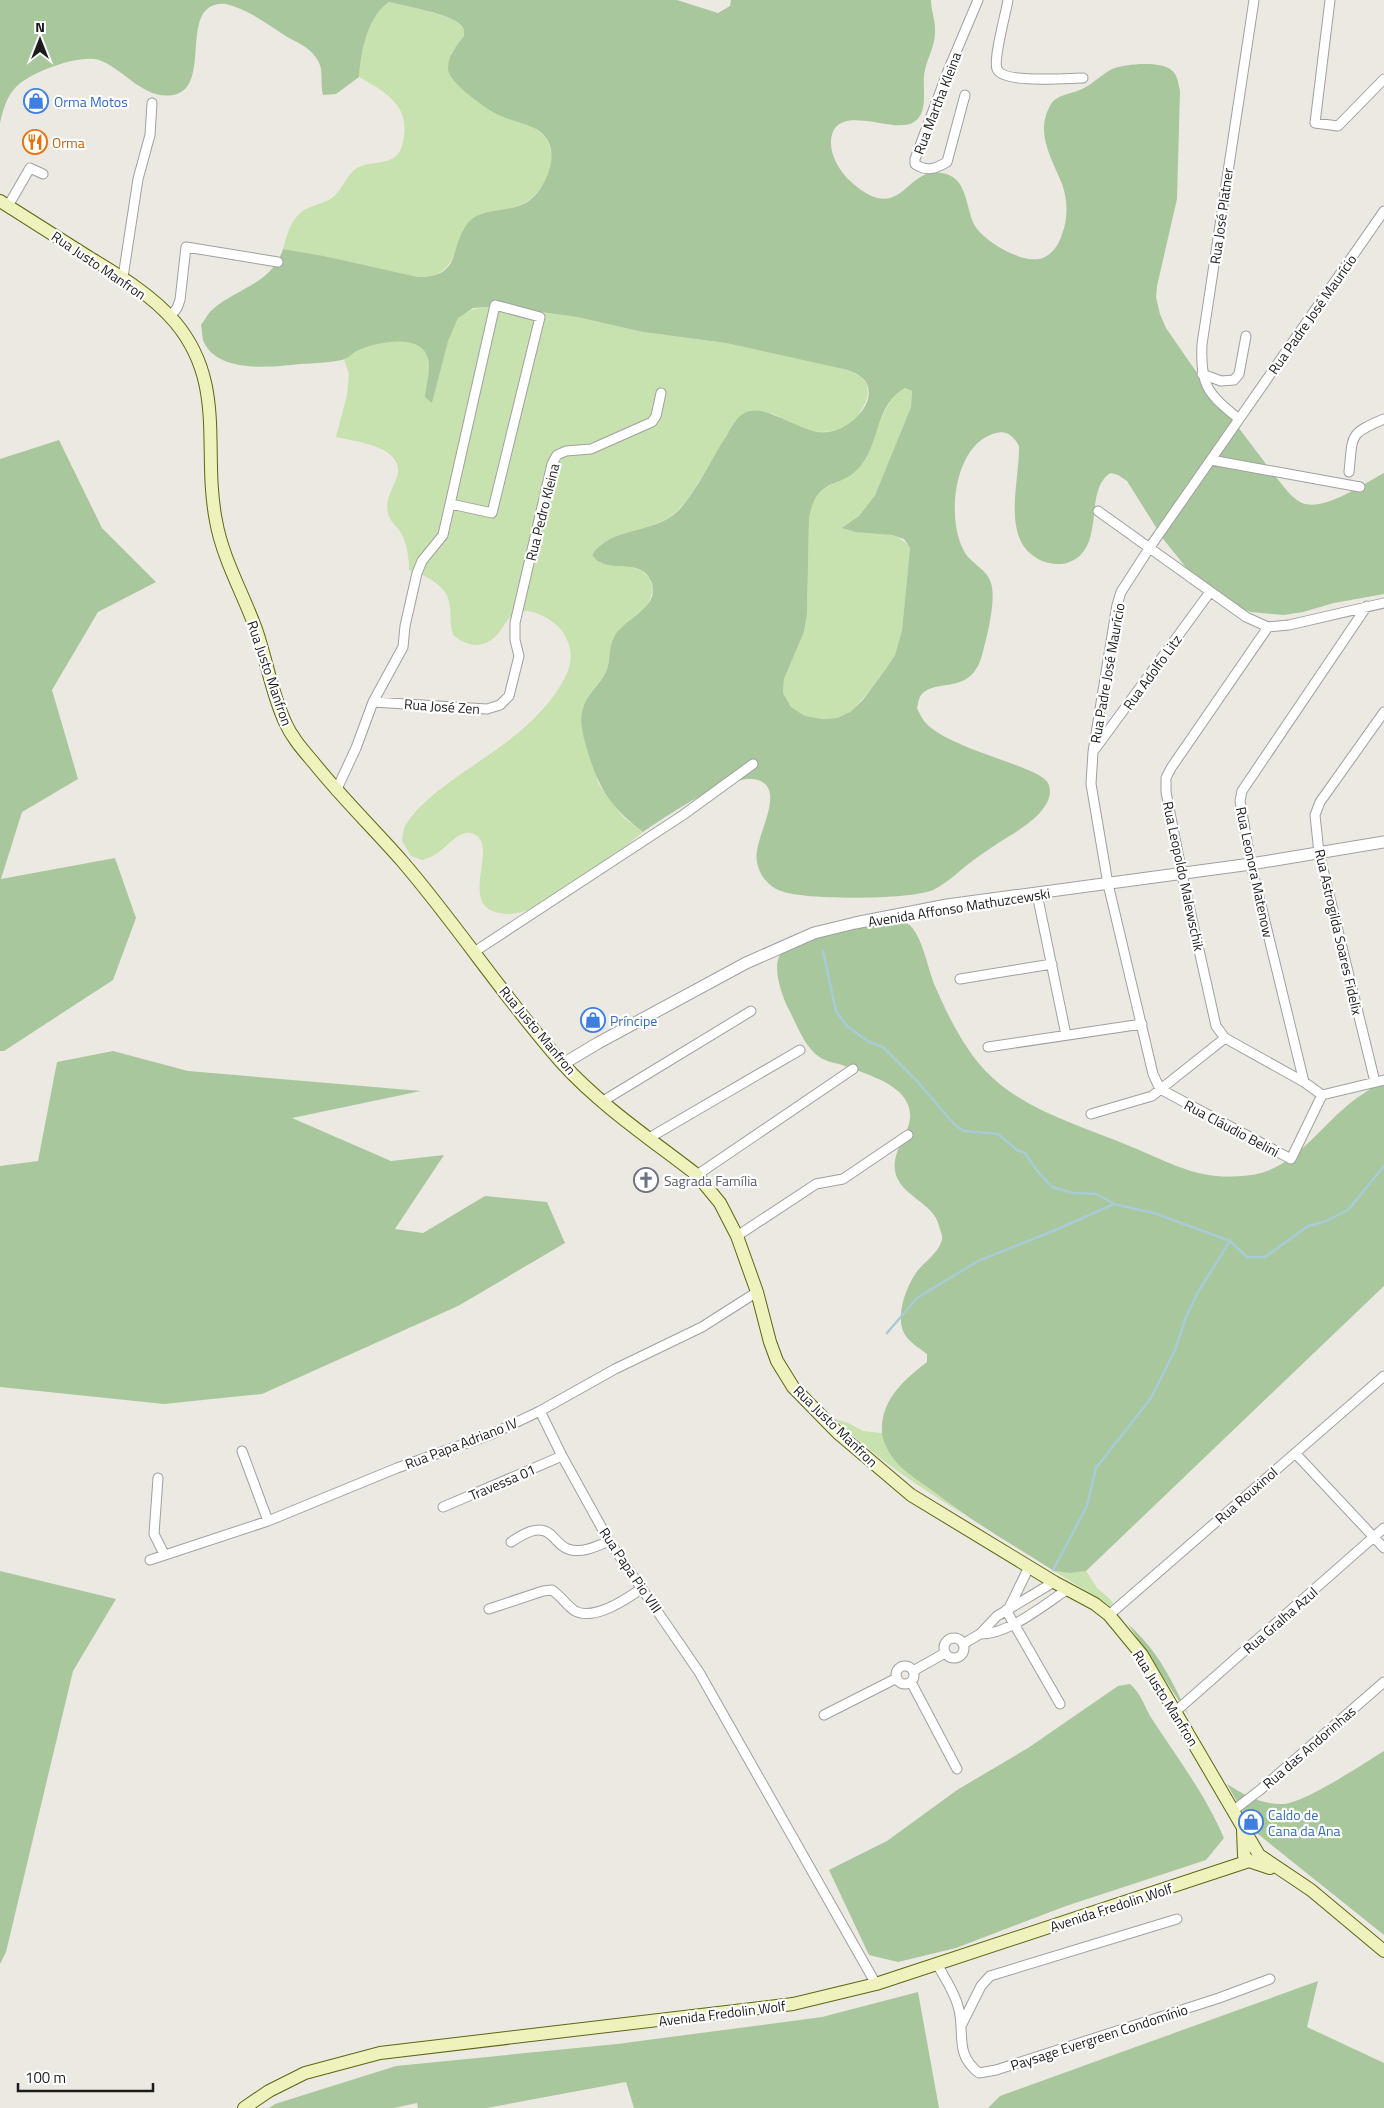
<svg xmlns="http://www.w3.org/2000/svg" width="1384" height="2108" font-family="'Titillium Web',sans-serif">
  <rect width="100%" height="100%" fill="#ece9e3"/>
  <path fill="#c7e2ae" d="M 389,2 C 405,6 452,15 461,25 C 464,28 464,31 464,36 L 451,53 L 534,128 C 546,135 550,143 552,156 C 553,165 549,173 545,181 C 522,221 496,200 468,224 C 465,227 463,233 461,238 C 451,262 448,277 418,277 L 324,256 L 283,249 C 288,232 292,213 311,207 C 317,204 326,202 332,198 C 341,191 345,179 353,171 C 365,160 384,166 396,156 C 402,151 403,142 404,135 C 409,104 382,90 359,77 C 361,52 367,17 389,2 Z
    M 487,307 L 519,309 L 577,317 L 643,332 L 726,343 L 843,369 C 852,372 864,375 867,385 C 869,397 865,404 859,414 C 846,436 815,435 794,425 C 787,422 777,414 770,413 C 760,413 747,418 736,420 L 687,501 C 679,509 671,518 660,522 C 635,533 608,531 592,555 L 601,563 L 631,567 L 642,571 L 650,579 L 653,590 L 647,607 L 620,629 L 614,637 L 606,673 L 588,696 L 598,783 L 623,817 L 643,832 C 614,855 543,916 507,914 C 450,911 505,842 471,833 C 459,830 446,848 436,854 C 432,857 427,858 422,860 L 411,856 L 402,841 C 403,835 403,827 407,823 C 415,810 429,798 442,788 C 483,756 523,738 555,694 C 565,679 575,663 569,645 C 566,636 562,629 554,623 C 545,616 528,607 516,613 C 509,616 505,624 501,630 C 487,649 470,649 453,635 C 450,626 451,617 450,607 C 449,586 427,576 409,570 C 409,558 407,543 401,533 C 397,526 389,521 388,513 C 385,501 391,491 396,480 C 409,447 358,442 336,437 L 347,395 L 349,374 L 344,360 C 348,357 352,353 356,350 C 372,342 410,335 424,349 C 431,357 431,392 432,403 C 438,384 446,329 459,317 C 467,310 477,308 487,307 Z
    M 905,388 L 912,391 L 911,407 L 875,495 L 859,516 L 843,528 C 867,537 895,526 910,548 L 902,630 L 895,655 L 885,670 L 861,701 L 850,712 L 837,718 L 823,719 L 805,716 L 791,707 L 783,693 L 784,679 L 804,632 L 807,614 L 809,519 C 812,498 817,491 837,482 C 841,479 846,478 849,474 C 859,460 870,443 877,428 C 885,412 889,397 905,388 Z
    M 835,1419 L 848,1423 L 863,1431 L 882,1433 L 887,1448 L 897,1463 L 964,1515 C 918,1486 874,1457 835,1419 Z
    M 1054,1571 L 1070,1573 L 1086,1571 L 1097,1588 L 1110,1599 L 1117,1610 Z"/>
  <path fill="#a9c79c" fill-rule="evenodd" d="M 0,0 L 677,0 L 718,13 L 730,6 L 731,0 L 931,0 C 931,10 935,19 935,29 C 936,45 928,56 925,70 C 921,85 930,112 914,122 C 894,136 832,98 831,143 C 831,157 840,171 849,180 C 905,232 905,157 949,175 C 968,183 966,210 975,226 C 985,242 1026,267 1045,257 C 1054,252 1059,244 1062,234 C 1068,219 1068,200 1062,184 C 1052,158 1034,133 1051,104 C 1057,94 1074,94 1084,88 C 1094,83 1102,74 1112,69 C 1124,64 1159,61 1170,69 C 1178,74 1178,83 1180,91 L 1177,199 L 1157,286 L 1156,297 L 1160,314 L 1166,328 L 1195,370 L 1275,476 C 1283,485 1291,498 1302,503 C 1324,512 1365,483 1384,473 L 1384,594 L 1334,603 L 1303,612 L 1284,615 L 1251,612 L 1236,607 L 1196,580 L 1164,540 L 1127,481 L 1118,475 L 1111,473 C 1082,489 1108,550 1067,563 C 1061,565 1051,564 1045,562 C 998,545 1020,483 1019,446 C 1011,432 1003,429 988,436 C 954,452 947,518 963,549 C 970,565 989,568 992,587 C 995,605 987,637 982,655 C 971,698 932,676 920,697 C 918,700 918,705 917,708 C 919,712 921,717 924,721 C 946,749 1040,766 1048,783 C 1059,807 1020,830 1003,840 C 994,846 984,852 975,859 C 961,869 948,883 933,890 C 911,900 796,901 776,889 C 766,883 759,874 757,862 C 752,842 783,798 764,783 C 740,764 664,818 643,832 C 609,806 598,787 586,746 C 583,735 579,721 583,709 C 586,695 598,686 605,674 C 611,663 608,649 614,637 C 624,618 662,608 651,581 C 641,559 615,571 600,562 C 597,561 594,557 592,555 C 612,525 653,535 678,511 C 696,493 712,457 727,435 C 731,428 736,418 743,414 C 764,399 801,436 828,432 C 848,430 878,404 866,382 C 861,374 851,371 843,369 L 726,343 L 643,332 L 577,317 L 519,309 L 488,307 L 473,308 L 458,318 L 448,341 L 432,403 L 425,397 C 426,385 431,370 428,359 C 422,333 379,342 361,349 C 354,351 349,358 342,360 C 328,363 314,363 300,364 C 272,367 216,374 203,340 C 202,335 202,329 201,325 C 205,320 208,313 213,309 C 237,288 272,284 283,249 L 324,256 L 418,277 C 462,277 449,249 467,224 C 485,202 521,219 540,189 C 552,171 560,143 536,129 C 525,123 512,121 501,116 C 488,111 448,82 448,69 C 448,55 456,46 464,36 C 464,31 464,28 461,25 C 451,14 405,6 389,2 C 367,17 361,52 359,77 L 336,94 L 323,95 C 321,86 322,78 321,69 C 318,53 302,44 289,38 C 270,26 248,9 226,4 C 177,0 212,83 177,94 C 145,103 125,69 99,60 C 79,54 32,72 17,86 C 7,95 3,110 0,123 ZM 905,388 L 912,391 L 911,407 L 875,495 L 859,516 L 842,528 L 856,532 L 892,535 L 904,539 L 910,548 L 902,630 L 895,655 L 885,670 L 862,701 L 850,712 L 837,718 L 823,719 L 805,716 L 791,707 L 783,693 L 784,679 L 804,632 L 807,614 L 809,519 C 816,474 842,491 862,464 C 880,440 876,404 905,388 Z
    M 59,440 L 102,528 L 156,582 L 98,612 L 52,690 L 78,779 L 22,812 L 1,879 L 115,858 L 136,918 L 113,980 L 4,1051 L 0,1051 L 0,459 Z
    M 885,922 C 892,922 901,920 908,924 C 922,933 928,970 935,986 C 946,1012 963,1046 982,1067 C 1019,1109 1077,1124 1127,1145 C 1155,1156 1185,1173 1216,1176 C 1230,1177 1246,1177 1261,1173 C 1293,1164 1317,1133 1341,1111 C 1354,1099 1368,1090 1384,1081 L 1384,1286 L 1086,1571 L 1070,1573 L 1054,1571 C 1013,1545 971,1521 933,1491 C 921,1482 907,1474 897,1463 C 890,1455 883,1443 882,1433 C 880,1400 904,1380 927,1362 L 927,1354 C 919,1348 907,1341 903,1331 C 896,1312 907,1285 918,1270 C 926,1261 938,1253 942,1240 C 943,1236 940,1230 939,1226 C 934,1202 899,1196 895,1171 C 891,1144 922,1126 905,1099 C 894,1081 858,1071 839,1064 C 833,1063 826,1061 821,1058 C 804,1048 797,1024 788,1008 C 782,996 773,970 779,957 C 790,936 862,927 885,922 Z
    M 113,1051 L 188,1071 L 421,1091 L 292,1118 L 391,1161 L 444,1155 L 395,1229 L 423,1233 L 485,1196 L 547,1202 L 565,1243 L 458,1306 L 262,1394 L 164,1404 L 0,1387 L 0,1166 L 38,1161 L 57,1062 Z
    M 0,1571 L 116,1599 L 73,1671 L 6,1952 L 0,1964 Z
    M 1128,1624 C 1159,1652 1171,1679 1189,1716 Z
    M 1130,1684 C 1141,1693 1145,1708 1152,1719 C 1178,1759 1205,1794 1224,1838 L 1206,1860 L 1066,1906 L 956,1948 L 898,1962 L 869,1955 L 829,1870 L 887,1841 L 957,1790 L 1028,1748 L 1118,1686 Z
    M 1384,1751 L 1384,1935 L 1253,1830 L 1227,1784 C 1244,1795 1263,1805 1284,1804 C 1306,1802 1363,1764 1384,1751 Z
    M 1318,1981 L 1307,2027 L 1384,2063 L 1384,2108 L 988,2108 L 1000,2096 Z
    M 918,1992 L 939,2108 L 634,2108 L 626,2082 L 487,2108 L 418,2108 L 417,2103 L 394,2108 L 269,2108 L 275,2104 L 396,2066 L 617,2044 L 822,2017 Z"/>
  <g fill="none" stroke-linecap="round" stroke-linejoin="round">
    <path stroke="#a8cbd6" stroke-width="2.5" d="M 823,951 L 836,1011 L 848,1027 L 869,1042 L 883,1047 L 916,1080 L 955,1125 L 964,1131 L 998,1134 L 1017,1150 L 1025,1153 L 1038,1172 L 1052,1187 L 1073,1193 L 1097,1194 L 1114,1204 L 1154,1213 L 1230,1241 L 1247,1257 L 1265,1257 L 1308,1226 L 1324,1222 L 1348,1210 L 1384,1166
      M 887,1333 L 917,1298 L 978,1261 L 1053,1231 L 1114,1204
      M 1053,1570 L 1087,1506 L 1096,1468 L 1151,1398 L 1175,1350 L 1186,1317 L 1198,1292 L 1230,1241"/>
    <defs>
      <path id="minor" d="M 1008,0 C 1006,13 993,59 997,69 C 1003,84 1068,78 1083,78
        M 1330,0 L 1315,123 L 1338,126 L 1384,79
        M 965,95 L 947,162 C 935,169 927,172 915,164 L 915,159 L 948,71 L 978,0
        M 8,206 L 30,168 L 43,174
        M 123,277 L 138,179 L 150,135 L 152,103
        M 170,317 L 177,308 L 180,300 L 186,247 L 278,262
        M 1202,374 L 1221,381 L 1234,380 L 1239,374 L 1246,336
        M 1239,419 C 1208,394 1200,386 1202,344 L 1254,0
        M 1211,460 L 1360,487
        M 1349,472 C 1353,435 1348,434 1384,419
        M 1098,511 L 1246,617 L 1268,627 L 1289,625 L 1384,603
        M 1268,627 L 1171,768 L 1166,778 L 1166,792 L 1182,874 L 1216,1026 L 1225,1038 L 1304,1082 L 1322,1095
        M 373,702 L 487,709 L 500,705 L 509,696 L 519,656 L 515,640 L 515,623 L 552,464 L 557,455 L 566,451 L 591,449 L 652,422 L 656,416 L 661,393
        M 1095,749 L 1210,592
        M 336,791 L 356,748 L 373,702 L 403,647 L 405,626 L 417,573 L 422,561 L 443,535 L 495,305 L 540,317 L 492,513 L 451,504
        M 1037,894 L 1066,1035
        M 474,952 L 683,815 L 753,764
        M 960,979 L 1052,964
        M 988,1047 L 1142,1024
        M 1304,1082 L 1251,864 L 1240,801 L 1242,791 L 1367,606
        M 1375,1082 L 1319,853 L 1315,815 L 1320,802 L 1384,712
        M 1160,1089 L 1153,1074 L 1108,884 L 1091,784 L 1093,752 L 1117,605 L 1121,592 L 1150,547 L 1384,211
        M 1160,1089 L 1291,1159 L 1322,1095
        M 1322,1095 L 1384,1080
        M 603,1101 L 751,1011
        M 1091,1114 L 1152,1096 L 1225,1038
        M 649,1138 L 800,1050
        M 697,1175 L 853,1069
        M 737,1236 L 816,1184 L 843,1179 L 908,1135
        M 540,1411 L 562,1456 L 609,1541 L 699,1672 L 876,1984
        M 242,1451 L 268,1521
        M 1295,1453 L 1384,1548
        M 158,1478 L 154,1534 L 164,1554
        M 443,1507 L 562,1456
        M 511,1542 C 522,1535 538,1524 550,1534 C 556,1539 561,1547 568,1549 C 581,1554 598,1546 609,1541
        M 150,1560 L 268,1521 L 397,1468 L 492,1434 L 540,1411 L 615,1369 L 702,1327 L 757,1292
        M 1009,1608 L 1029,1567
        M 489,1609 L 543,1591 L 552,1590 C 561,1596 567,1606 575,1611 C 594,1621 627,1599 642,1588
        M 1006,1610 L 1060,1704
        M 1109,1615 L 1384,1376
        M 980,1634 C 1008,1635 1045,1604 1068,1589
        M944 1648a10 10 0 1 1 20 0a10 10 0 1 1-20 0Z
        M 963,1644 L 980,1634 L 997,1616 L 1054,1582
        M896 1675a9 9 0 1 1 18 0a9 9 0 1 1-18 0Z
        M 913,1671 L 945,1653
        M 911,1682 L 957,1769
        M 1176,1711 L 1384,1528
        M 824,1715 L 897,1678
        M 1234,1810 L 1260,1790 L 1384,1682
        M 937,1964 C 944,1977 954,1991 958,2006 C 966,2032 953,2053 979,2073 L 996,2070 L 1219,1998 L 1270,1979
        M 962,2024 L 981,1986 L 990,1976 L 1177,1919"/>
      <path id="tertiary" d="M 563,1064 L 598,1043 L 746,963 L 814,933 L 855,923 L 947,905 L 1251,864 L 1384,842"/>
      <path id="secondary" d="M 0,201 C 30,220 60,239 90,258 C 120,276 152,295 175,322 C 227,384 202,449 216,521 C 223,560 244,595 257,632 C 267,662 272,694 285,722 C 292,738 303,750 314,763 C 342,798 373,828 402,861 C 458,926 505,999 562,1063 C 601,1106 652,1140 697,1175 L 720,1203 L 737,1236 L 757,1292 L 770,1342 L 777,1361 L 793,1387 L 839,1434 L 911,1495 L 1054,1582 L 1095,1604 L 1109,1615 L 1142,1655 L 1259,1855 L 1311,1890 L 1384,1951
        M 1243,1830 L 1244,1856 L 1249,1861
        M 244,2108 L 269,2091 L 305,2073 L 380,2053 L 793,2004 L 876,1984 L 1249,1861 L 1270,1868"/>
    </defs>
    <use href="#minor" stroke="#a0a0a0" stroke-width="11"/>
    <use href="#tertiary" stroke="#a0a0a0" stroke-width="13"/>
    <use href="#secondary" stroke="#5d6610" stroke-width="14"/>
    <use href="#minor" stroke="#fff" stroke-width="9"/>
    <use href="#tertiary" stroke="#fff" stroke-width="11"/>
    <use href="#secondary" stroke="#eff2bc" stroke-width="12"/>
  </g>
  <defs>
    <symbol id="shop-ring" viewBox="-11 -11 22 22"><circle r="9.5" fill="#fff" stroke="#3f7fe0" stroke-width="1.5"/><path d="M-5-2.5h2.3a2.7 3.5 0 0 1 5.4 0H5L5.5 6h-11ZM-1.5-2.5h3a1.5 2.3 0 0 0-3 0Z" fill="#3f7fe0"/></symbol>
    <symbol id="restaurant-ring" viewBox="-11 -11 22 22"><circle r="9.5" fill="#fff" stroke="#e8710a" stroke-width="1.5"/><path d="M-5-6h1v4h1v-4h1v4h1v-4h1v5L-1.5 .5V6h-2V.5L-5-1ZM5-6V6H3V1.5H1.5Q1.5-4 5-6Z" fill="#e8710a"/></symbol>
    <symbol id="church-ring" viewBox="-11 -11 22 22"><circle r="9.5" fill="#fff" stroke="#6b7280" stroke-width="1.5"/><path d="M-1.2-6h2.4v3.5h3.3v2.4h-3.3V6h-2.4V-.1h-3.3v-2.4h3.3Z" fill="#6b7280"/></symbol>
  </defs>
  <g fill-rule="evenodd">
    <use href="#shop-ring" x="22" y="87" width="28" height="28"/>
    <use href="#restaurant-ring" x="21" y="128" width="28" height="28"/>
    <use href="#shop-ring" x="579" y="1006" width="28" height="28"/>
    <use href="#church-ring" x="632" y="1166" width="28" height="28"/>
    <use href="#shop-ring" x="1237" y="1808" width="28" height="28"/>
  </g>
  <g text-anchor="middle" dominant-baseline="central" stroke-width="4.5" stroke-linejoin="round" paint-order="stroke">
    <g font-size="14" fill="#366cbe" stroke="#fff" text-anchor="start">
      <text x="54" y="101">Orma Motos</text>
      <text x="610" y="1020">Príncipe</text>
      <text x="1268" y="1814">Caldo de<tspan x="1268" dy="16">Cana da Ana</tspan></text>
    </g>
    <g font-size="14" fill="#1c1c1c" stroke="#fff">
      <text transform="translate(937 103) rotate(-69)">Rua Martha Kleina</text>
      <text transform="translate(1221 216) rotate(-82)">Rua José Platner</text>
      <text transform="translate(99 265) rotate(34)">Rua Justo Manfron</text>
      <text transform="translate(1312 314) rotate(-55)">Rua Padre José Maurício</text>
      <text transform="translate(542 512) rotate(-76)">Rua Pedro Kleina</text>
      <text transform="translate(1152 672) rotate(-54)">Rua Adolfo Litz</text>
      <text transform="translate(270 673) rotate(71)">Rua Justo Manfron</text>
      <text transform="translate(1107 673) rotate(-80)">Rua Padre José Maurício</text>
      <text transform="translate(442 706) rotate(4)">Rua José Zen</text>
      <text transform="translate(1255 872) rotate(78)">Rua Leonora Matenow</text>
      <text transform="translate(1184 876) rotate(78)">Rua Leopoldo Malewschik</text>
      <text transform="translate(959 907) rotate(-9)">Avenida Affonso Mathuzcewski</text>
      <text transform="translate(1339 932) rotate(77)">Rua Astrogilda Soares Fidelix</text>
      <text transform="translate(538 1030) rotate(50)">Rua Justo Manfron</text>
      <text transform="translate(1232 1128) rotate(28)">Rua Cláudio Belini</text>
      <text transform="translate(836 1426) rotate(44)">Rua Justo Manfron</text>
      <text transform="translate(461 1443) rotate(-21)">Rua Papa Adriano IV</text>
      <text transform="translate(502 1482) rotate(-23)">Travessa 01</text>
      <text transform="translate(1246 1495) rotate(-41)">Rua Rouxinol</text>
      <text transform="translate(631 1570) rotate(56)">Rua Papa Pio VIII</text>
      <text transform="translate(1280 1620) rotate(-41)">Rua Gralha Azul</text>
      <text transform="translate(1166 1698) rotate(58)">Rua Justo Manfron</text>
      <text transform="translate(1309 1747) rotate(-41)">Rua das Andorinhas</text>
      <text transform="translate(1111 1907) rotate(-18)">Avenida Fredolin Wolf</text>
      <text transform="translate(722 2013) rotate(-7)">Avenida Fredolin Wolf</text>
      <text transform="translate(1099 2037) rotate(-18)">Paysage Evergreen Condomínio</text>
    </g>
    <g font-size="14" fill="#c56008" stroke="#fff" text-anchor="start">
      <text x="52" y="142">Orma</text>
    </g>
    <g font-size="14" fill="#5b616d" stroke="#fff" text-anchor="start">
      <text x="664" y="1180">Sagrada Família</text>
    </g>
  </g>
  <g transform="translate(40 40)" stroke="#ffffff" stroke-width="4" paint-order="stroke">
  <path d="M0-4L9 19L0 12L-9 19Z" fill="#1c1c1c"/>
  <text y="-8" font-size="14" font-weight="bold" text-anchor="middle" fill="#1c1c1c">N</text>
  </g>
  <path d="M18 2083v8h135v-8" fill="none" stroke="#1c1c1c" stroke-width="2.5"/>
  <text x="25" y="2083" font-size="15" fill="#1c1c1c" stroke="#ffffff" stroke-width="4" paint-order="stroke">100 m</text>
</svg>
